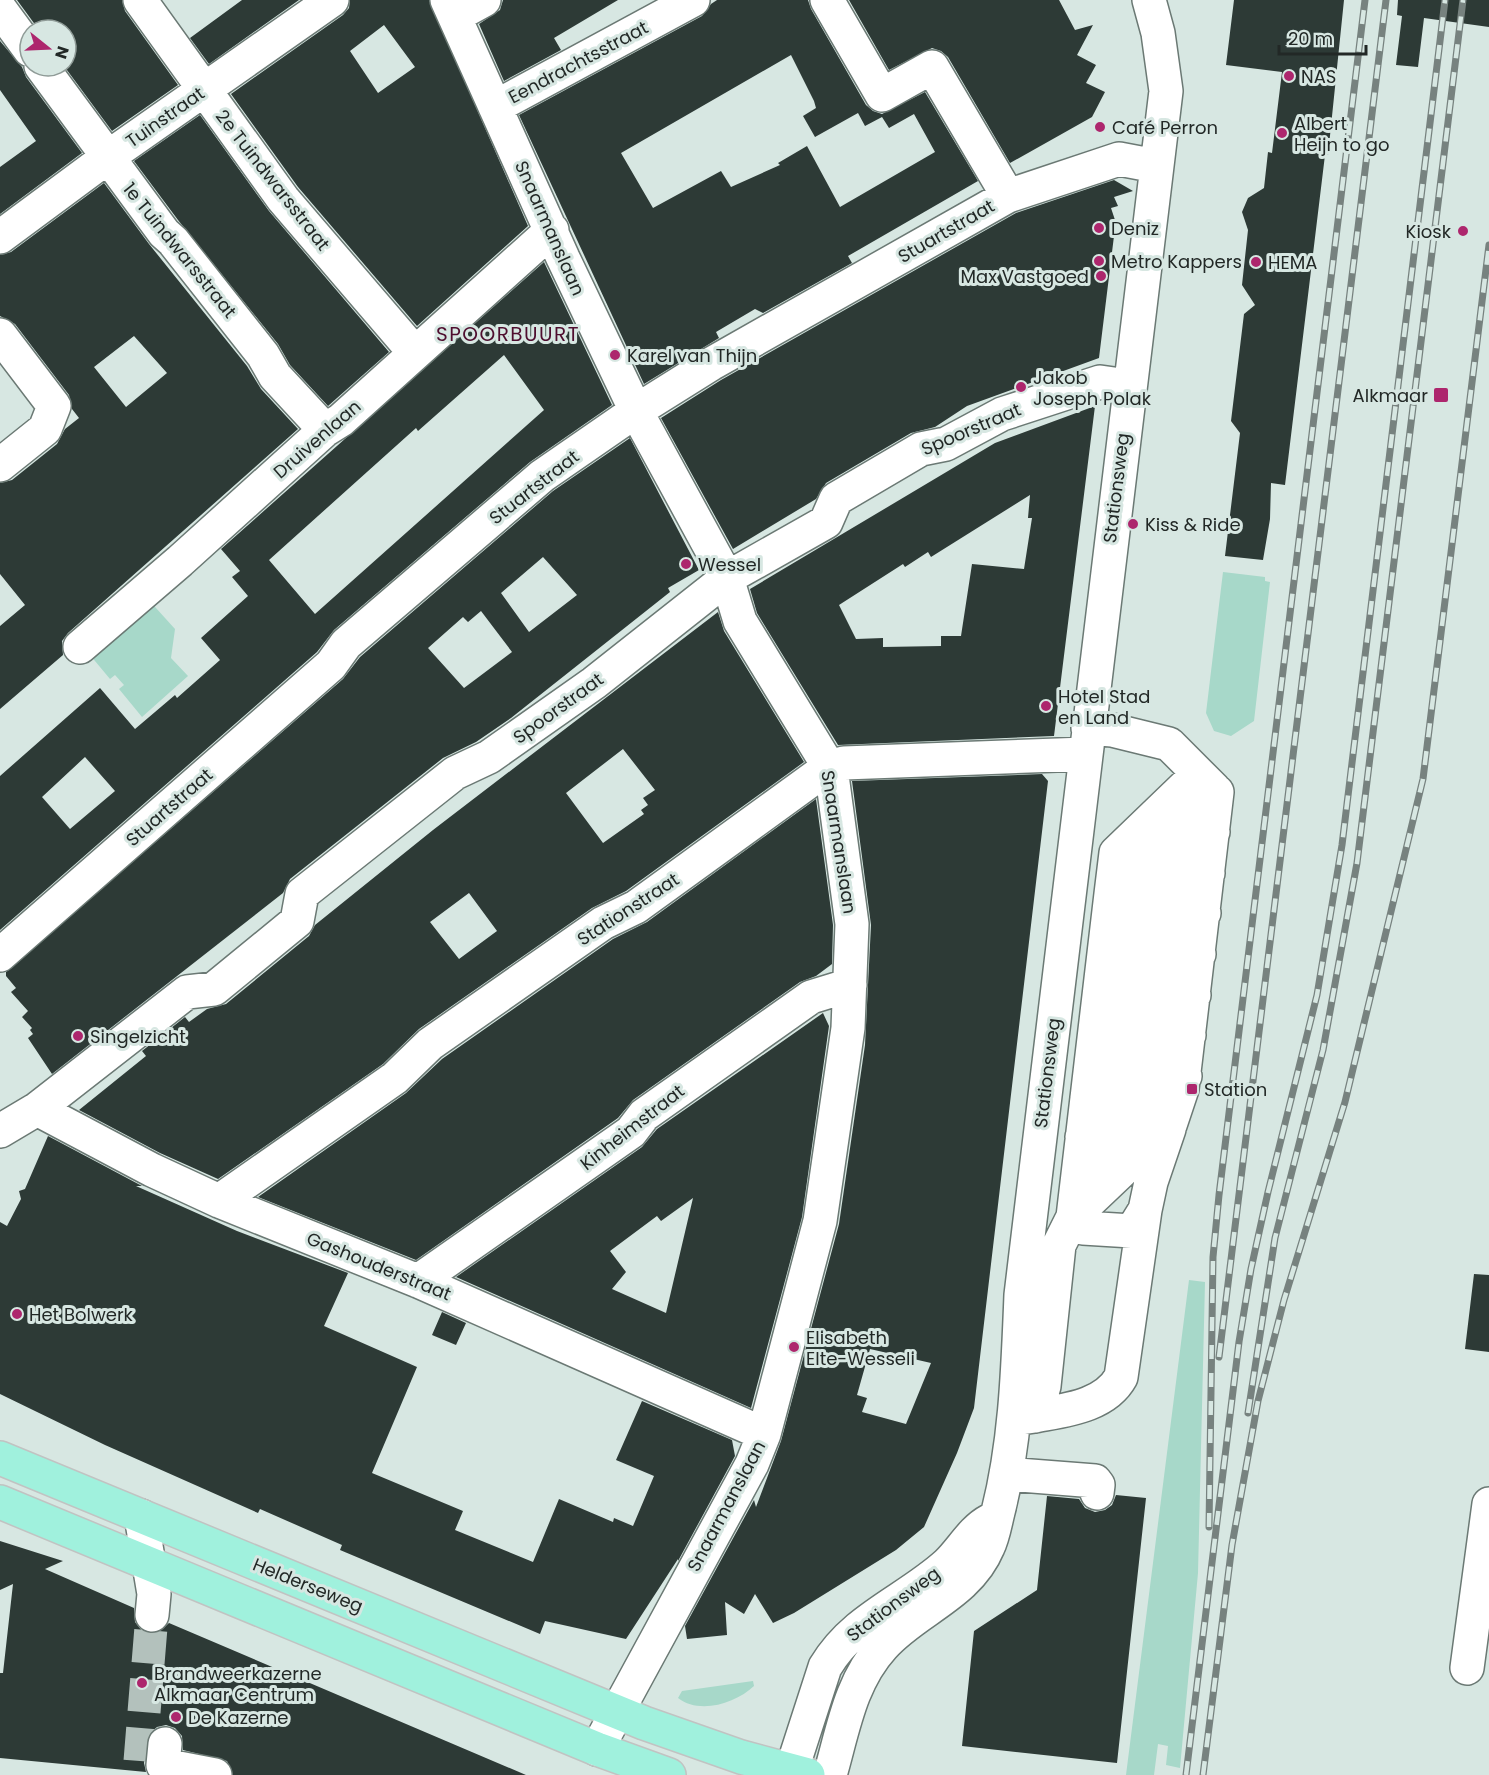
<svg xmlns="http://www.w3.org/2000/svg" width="1489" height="1775" font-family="Poppins,sans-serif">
  <rect width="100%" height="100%" fill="#d7e7e2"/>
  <path fill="#a7d8c9" d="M 1223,572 L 1265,577 L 1265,581 L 1270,582 L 1254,721 L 1231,736 L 1214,731 L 1206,713 Z
    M 146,597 L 175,629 L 171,658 L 188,676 L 142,717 L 119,689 L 124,685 L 115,675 L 110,679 L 85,649 Z
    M 1189,1280 L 1205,1282 L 1198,1573 L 1180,1768 L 1166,1765 L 1168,1746 L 1158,1744 L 1154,1775 L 1126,1775 Z
    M 753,1681 L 754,1686 C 736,1703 700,1715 678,1698 L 682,1691 Z"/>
  <path fill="#2d3a36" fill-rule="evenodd" d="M 17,0 L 122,0 L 125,11 L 178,85 L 112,131 L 64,66 L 66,30 L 39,30 Z
    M 242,0 L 299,0 L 209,64 L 190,38 Z
    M 350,0 L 429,0 L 528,226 L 417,326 L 298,187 L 231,94 L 343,15 L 349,8 ZM 384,25 L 415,67 L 378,93 L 350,51 Z
    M 503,0 L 618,0 L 554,38 L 561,50 L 504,81 L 479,24 L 500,10 Z
    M 717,0 L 808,0 L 811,9 L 866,105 L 873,111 L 882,114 L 925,92 L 978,181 L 848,256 L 852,263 L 763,313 L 755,309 L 716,332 L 719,338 L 644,384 L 519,115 L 702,16 L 711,4 ZM 791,55 L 814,101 L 816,108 L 803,116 L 815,137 L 858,113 L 865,126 L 882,117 L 889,128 L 914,114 L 935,152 L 840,207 L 807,146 L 778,163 L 780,165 L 731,187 L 721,171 L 653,208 L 621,153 Z
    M 849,0 L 1059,0 L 1075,30 L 1093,25 L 1077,55 L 1096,65 L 1086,83 L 1105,92 L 1092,117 L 1010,163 L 948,57 L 941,51 L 932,48 L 889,70 Z
    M 1234,0 L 1344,0 L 1328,155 L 1325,155 L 1285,485 L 1271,483 L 1270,519 L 1263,560 L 1225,556 L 1240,433 L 1231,421 L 1244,314 L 1255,305 L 1242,285 L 1248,230 L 1242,212 L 1248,198 L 1264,188 L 1268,152 L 1272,153 L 1282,72 L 1226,65 Z
    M 1398,0 L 1489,0 L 1489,27 L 1424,18 L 1418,67 L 1396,65 L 1402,16 L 1397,15 Z
    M 0,41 L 22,67 L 26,77 L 82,153 L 0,214 L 0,167 L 36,141 L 0,90 Z
    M 200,115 L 269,211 L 389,352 L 328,406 L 290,365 L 278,344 L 178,220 L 134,161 Z
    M 1114,180 L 1133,191 L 1114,197 L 1118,206 L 1111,208 L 1117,226 L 1111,227 L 1114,236 L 1099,358 L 967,406 L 935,427 L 911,433 L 826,483 L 816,499 L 733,549 L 661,418 L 721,380 L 1016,213 Z
    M 104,183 L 149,244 L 247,366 L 261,389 L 298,429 L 68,633 L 62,641 L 63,655 L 0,709 L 0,626 L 25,605 L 0,574 L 0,483 L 12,480 L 57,444 L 65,429 L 79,418 L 72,409 L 69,395 L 15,324 L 0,316 L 0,255 L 11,252 ZM 134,336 L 167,373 L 126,407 L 94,367 Z
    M 544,262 L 612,405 L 530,462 L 334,630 L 317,652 L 0,930 L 0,776 L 100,688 L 135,729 L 175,695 L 177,698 L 220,660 L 201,638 L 248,596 L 232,577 L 240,571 L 221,549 ZM 504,355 L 544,410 L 315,614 L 269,560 L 416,428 L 418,431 ZM 85,757 L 115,791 L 70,829 L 42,797 Z
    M 1095,406 L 1054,736 L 838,745 L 757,613 L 750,589 L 995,443 ZM 1030,495 L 1028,518 L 1032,518 L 1024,569 L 972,564 L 961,636 L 941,636 L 941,646 L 883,647 L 883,638 L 856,639 L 839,605 L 903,564 L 905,567 L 928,552 L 931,557 Z
    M 630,438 L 699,570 L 668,588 L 670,592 L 511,718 L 476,742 L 443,758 L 290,879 L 283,893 L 52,1074 L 28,1038 L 33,1034 L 30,1030 L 32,1028 L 22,1017 L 28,1011 L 11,992 L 16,988 L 6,976 L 6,972 L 343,679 L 360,657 L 553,491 ZM 543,557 L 577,595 L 529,632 L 501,593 ZM 481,611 L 512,652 L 464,688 L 428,648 L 463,617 L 468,622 Z
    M 718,612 L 724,631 L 804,762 L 626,891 L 592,908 L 419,1029 L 383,1064 L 218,1179 L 160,1153 L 79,1110 L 146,1056 L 142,1051 L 185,1017 L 189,1022 L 207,1009 L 226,1004 L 309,936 L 315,925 L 433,830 ZM 623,749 L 655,790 L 643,798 L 648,805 L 641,810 L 644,814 L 603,843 L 566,793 ZM 469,893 L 497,931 L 459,959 L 430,922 Z
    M 1042,774 L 1048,781 L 974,1408 L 957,1453 L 924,1527 L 896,1550 L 794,1613 L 773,1623 L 755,1594 L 744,1614 L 725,1602 L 727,1635 L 687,1639 L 685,1626 L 754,1500 L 756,1507 L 781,1441 L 839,1224 L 865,1045 L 871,925 L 852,781 ZM 870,1349 L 931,1363 L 906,1424 L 862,1412 L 867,1398 L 857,1395 Z
    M 816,799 L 833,925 L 832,964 L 816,976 L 800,982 L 633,1100 L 618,1118 L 416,1260 L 258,1197 L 406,1093 L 442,1059 L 613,939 L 647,922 Z
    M 823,1013 L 829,1026 L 802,1217 L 751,1408 L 456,1277 L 642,1147 L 657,1129 ZM 693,1198 L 666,1313 L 612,1289 L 626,1272 L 610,1251 L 657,1216 L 661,1221 Z
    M 48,1136 L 142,1186 L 136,1186 L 237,1231 L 348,1273 L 324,1326 L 417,1367 L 372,1473 L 463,1511 L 455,1530 L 533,1562 L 559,1499 L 613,1522 L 614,1518 L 633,1526 L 654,1476 L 616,1460 L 642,1401 L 732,1440 L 735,1456 L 678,1561 L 678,1559 L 626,1639 L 545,1621 L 540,1634 L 340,1550 L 342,1545 L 260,1509 L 258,1513 L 105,1445 L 0,1394 L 0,1222 L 7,1226 L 21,1199 L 19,1191 L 25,1189 Z
    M 1474,1274 L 1489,1275 L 1489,1352 L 1465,1349 Z
    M 442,1312 L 466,1323 L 456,1345 L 432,1335 Z
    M 1116,1495 L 1146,1498 L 1117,1763 L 962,1746 L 974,1631 L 1037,1590 L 1047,1496 L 1079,1499 L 1085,1508 L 1095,1512 L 1105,1510 L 1112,1505 Z
    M 0,1541 L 63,1561 L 45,1569 L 134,1608 L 135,1622 L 142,1631 L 151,1634 L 159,1632 L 169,1623 L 526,1775 L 233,1775 L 227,1761 L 183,1750 L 182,1736 L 175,1728 L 166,1725 L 157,1727 L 149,1734 L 144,1763 L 146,1772 L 0,1758 L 0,1673 L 3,1673 L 13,1584 L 0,1590 Z"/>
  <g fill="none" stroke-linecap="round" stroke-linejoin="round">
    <path stroke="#b3c1bc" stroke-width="33" stroke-dasharray="33 16" stroke-linecap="butt" d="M 140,1761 L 152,1615"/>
    <defs>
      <path id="minor" d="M 140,0 L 283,199 L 415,353
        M 447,0 L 563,258 L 636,411 L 727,578 L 740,621 L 829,767 L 833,783 L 852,924 L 848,1028 L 820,1221 L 764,1434 L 752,1464 L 597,1749
        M 827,0 L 882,95 L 932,67 L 1008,196
        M 0,9 L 30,50
        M 455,16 L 484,0
        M 41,66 L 164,233 L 173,241 L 263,355 L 275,376 L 325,430
        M 495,107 L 693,0
        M 0,237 L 108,157 L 332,0
        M 0,335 L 54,406 L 45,429 L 0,465
        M 80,647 L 180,561 L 325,430 L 341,420 L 552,230
        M 1088,728 L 1112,730 L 1169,744 L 1214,789
        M 1111,894 L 1217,792
        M 1107,934 L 1213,832
        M 0,955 L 331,665 L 346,644 L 542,476 L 636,411 L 711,364 L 1008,196 L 1119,159 L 1156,166
        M 1102,974 L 1208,873
        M 1097,1015 L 1204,913
        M 1092,1056 L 1199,954
        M 1087,1097 L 1194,995
        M 37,1109 L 187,992 L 214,989 L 297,921 L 302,894 L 455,773 L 489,757 L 594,683 L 727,578 L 826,522 L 836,499 L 921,449 L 946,444 L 1002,414 L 1100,382 L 1128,386
        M 0,1131 L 37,1109 L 152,1170 L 219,1201 L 418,1281 L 764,1434
        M 1082,1137 L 1189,1035
        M 1078,1175 L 1185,1076
        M 219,1201 L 395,1078 L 430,1044 L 603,923 L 636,907 L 829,767 L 844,763 L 1085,754
        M 1145,1210 L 1132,1231 L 1083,1228 L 1073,1217 L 1111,894 L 1116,853 L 1198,774
        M 418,1281 L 631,1132 L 644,1115 L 811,997 L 850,985
        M 1035,1416 C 1066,1410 1105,1406 1121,1377 L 1145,1210 L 1151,1182 L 1169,1129
        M 1014,1419 L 1035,1416 L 1044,1386 L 1059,1245 L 1073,1217 L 1170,1125 L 1182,1089 L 1217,792
        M 1006,1474 L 1095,1481 L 1098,1485 L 1097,1493
        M 141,1516 L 154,1594 L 152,1615
        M 1467,1668 L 1489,1504
        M 165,1744 L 163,1765 L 215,1775
        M 790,1775 L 825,1667 C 854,1618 906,1601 947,1564 C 961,1551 972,1530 989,1521
        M 830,1775 C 843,1730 850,1682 883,1646 C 915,1610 968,1595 988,1547 C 993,1537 995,1524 998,1512 C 1016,1441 1018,1368 1021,1295 L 1166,91 L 1158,33 L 1149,0"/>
      <path id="major" d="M 0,1458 L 644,1723 L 741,1757 L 808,1775
        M 0,1502 L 597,1749 L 669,1775"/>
    </defs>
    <use href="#minor" stroke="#6b7974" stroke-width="36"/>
    <use href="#major" stroke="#c1c3c2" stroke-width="36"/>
    <use href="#minor" stroke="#fff" stroke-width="33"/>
    <use href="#major" stroke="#a0f1dd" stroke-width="33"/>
    <defs>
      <path id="rail" d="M 1219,1357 L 1386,0
        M 1248,1413 L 1275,1238 L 1323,1050 L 1357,863 L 1463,0
        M 1209,1527 L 1213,1257 L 1219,1195 L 1365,0
        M 1186,1775 L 1239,1342 L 1251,1269 L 1268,1192 L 1317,995 L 1342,845 L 1445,0
        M 1203,1775 L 1232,1545 L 1258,1401 L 1284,1300 L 1345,1102 L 1423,779 L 1489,245"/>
    </defs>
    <use href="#rail" stroke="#77827f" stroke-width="7"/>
    <use href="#rail" stroke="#d7e7e2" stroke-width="4.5" stroke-dasharray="14" stroke-linecap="butt"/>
  </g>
  <g fill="#ad266d" stroke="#d7e7e2" stroke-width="2">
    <circle cx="1289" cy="76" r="6"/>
    <circle cx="1100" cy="127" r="6"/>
    <circle cx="1282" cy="133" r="6"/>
    <circle cx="1099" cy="228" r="6"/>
    <circle cx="1463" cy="231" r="6"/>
    <circle cx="1099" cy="261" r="6"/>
    <circle cx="1256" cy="262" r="6"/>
    <circle cx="1101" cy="276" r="6"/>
    <circle cx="615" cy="355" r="6"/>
    <circle cx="1021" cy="387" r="6"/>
    <rect x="1433" y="387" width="16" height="16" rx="3"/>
    <circle cx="1133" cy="524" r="6"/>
    <circle cx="686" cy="564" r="6"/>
    <circle cx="1046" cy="706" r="6"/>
    <circle cx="78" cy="1036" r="6"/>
    <rect x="1186" y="1083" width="12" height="12" rx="3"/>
    <circle cx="17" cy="1314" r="6"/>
    <circle cx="794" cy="1347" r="6"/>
    <circle cx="142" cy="1683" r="6"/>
    <circle cx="176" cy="1717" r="6"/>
  </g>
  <g text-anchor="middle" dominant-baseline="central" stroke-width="6" stroke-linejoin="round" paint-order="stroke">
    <g font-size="18" fill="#222826" stroke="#d7e7e2">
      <text transform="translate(578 62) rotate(-28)">Eendrachtsstraat</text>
      <text transform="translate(165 117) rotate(-35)">Tuinstraat</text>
      <text transform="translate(273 180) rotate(52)">2e Tuindwarsstraat</text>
      <text transform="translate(550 228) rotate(66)">Snaarmanslaan</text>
      <text transform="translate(946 231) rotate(-30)">Stuartstraat</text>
      <text transform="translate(180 250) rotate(51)">1e Tuindwarsstraat</text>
      <text transform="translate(971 429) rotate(-23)">Spoorstraat</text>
      <text transform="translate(317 439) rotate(-41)">Druivenlaan</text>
      <text transform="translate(534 487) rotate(-38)">Stuartstraat</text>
      <text transform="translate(1116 488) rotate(-83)">Stationsweg</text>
      <text transform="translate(558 708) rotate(-36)">Spoorstraat</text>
      <text transform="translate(169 807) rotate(-41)">Stuartstraat</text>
      <text transform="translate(839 842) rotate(81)">Snaarmanslaan</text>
      <text transform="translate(628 909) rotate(-33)">Stationstraat</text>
      <text transform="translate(1047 1073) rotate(-83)">Stationsweg</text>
      <text transform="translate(632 1127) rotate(-38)">Kinheimstraat</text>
      <text transform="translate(379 1266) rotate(22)">Gashouderstraat</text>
      <text transform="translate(726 1506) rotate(-62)">Snaarmanslaan</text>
      <text transform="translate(308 1585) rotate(22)">Helderseweg</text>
      <text transform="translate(893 1604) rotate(-37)">Stationsweg</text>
    </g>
    <g font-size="18" fill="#222826" stroke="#d7e7e2" text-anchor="start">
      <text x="1301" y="76">NAS</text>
      <text x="1294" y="123">Albert<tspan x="1294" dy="21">Heijn to go</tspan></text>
      <text x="1112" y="127">Café Perron</text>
      <text x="1111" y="228">Deniz</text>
      <text x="1451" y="231" text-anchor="end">Kiosk</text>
      <text x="1111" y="261">Metro Kappers</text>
      <text x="1268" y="262">HEMA</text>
      <text x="1089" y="276" text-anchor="end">Max Vastgoed</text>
      <text x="627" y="355">Karel van Thijn</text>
      <text x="1033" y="377">Jakob<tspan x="1033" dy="21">Joseph Polak</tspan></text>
      <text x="1428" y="395" text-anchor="end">Alkmaar</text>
      <text x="1145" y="524">Kiss &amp; Ride</text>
      <text x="698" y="564">Wessel</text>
      <text x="1058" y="696">Hotel Stad<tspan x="1058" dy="21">en Land</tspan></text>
      <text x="90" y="1036">Singelzicht</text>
      <text x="1204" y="1089">Station</text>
      <text x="29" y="1314">Het Bolwerk</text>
      <text x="806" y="1337">Elisabeth<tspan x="806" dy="21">Elte-Wesseli</tspan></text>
      <text x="154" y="1673">Brandweerkazerne<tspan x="154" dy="21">Alkmaar Centrum</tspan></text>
      <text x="188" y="1717">De Kazerne</text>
    </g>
    <g font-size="20" letter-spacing="1.5" fill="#4f0e2f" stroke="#d7e7e2">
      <text x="508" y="334">SPOORBUURT</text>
    </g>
  </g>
  <g transform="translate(48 48) rotate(108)"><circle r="28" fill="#d7e7e2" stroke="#8f9b97" stroke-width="1.5"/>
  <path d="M0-4.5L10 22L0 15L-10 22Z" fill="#ad266d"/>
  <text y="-9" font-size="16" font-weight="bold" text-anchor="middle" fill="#222826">N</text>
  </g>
  <path d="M1279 45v9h87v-9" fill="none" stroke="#222826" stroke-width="3"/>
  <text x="1288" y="45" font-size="18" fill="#222826" stroke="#d7e7e2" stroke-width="4.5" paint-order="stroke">20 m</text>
</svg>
